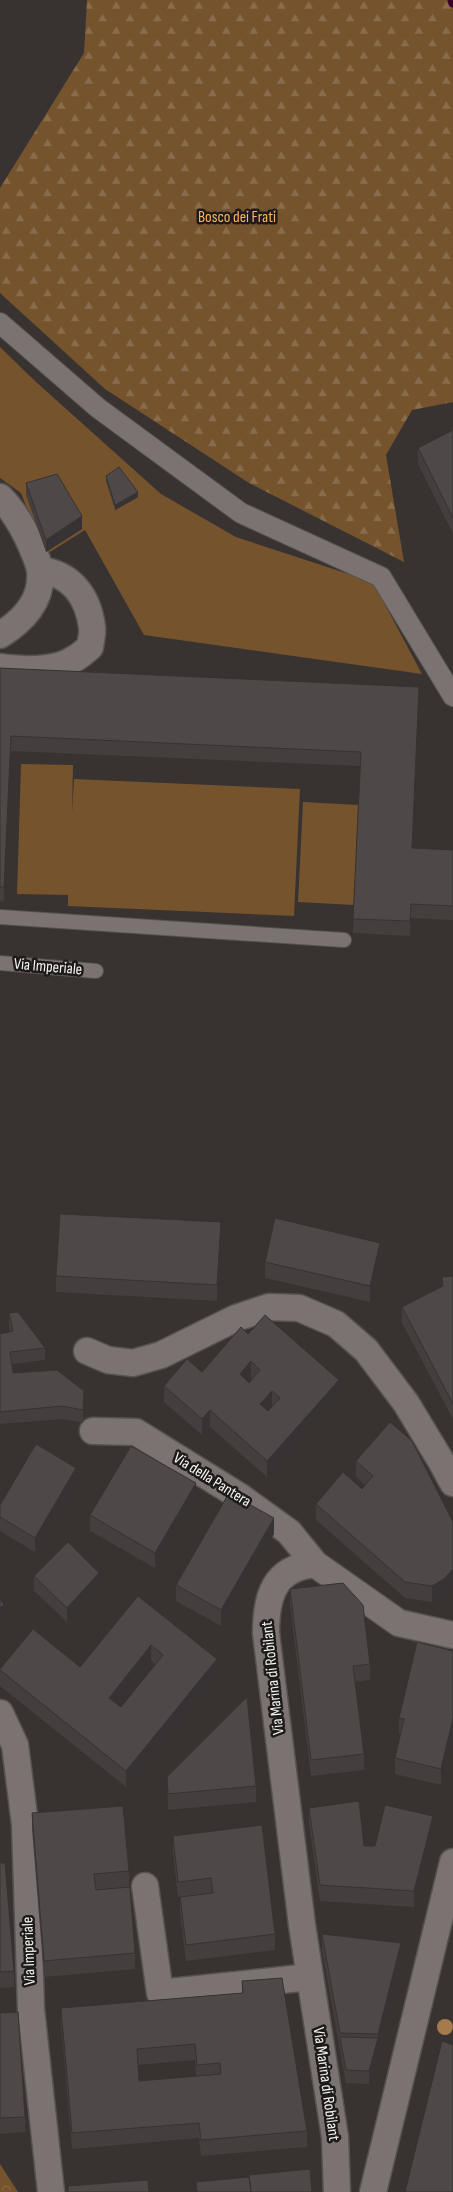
<svg xmlns="http://www.w3.org/2000/svg" width="453" height="2192" font-family="'Sofia Sans Condensed',sans-serif">
  <defs>
    <pattern id="forest-firs" width="22" height="20" patternUnits="userSpaceOnUse" patternTransform="scale(1.25)"><rect width="22" height="20" fill="#74532d"/><path d="M5 1l3.5 6h-7zM16 11l3.5 6h-7z" fill="#896c4c"/></pattern>
    <pattern id="park-crowns" width="20" height="18" patternUnits="userSpaceOnUse" patternTransform="scale(1.25)"><rect width="20" height="18" fill="#74532d"/><path d="M2 6a3 3 0 1 1 6 0M12 15a3 3 0 1 1 6 0" fill="none" stroke="#896c4c"/></pattern>
  </defs>
  <rect width="100%" height="100%" fill="#383231"/>
  <path fill="#74532d" d="M 0,347 L 35,381 L 161,494 L 236,537 L 373,582 L 422,674 L 144,635 L 85,530 L 45,555 L 21,493 L 0,478 Z
    M 21,764 L 73,765 L 72,813 L 74,779 L 300,789 L 294,916 L 68,906 L 68,895 L 17,894 Z
    M 303,802 L 359,805 L 354,905 L 298,902 Z"/>
  <path fill="url(#forest-firs)" d="M 87,0 L 453,0 L 453,402 L 412,410 L 386,455 L 404,562 L 249,483 L 105,389 L 0,293 L 0,188 L 84,53 Z"/>
  <path fill="url(#park-crowns)" d="M 0,2164 L 18,2192 L 0,2192 Z"/>
  <g fill="none" stroke-linecap="round" stroke-linejoin="round">
    <path stroke="#390029" stroke-width="9" d="M 452,0 L 453,3"/>
    <defs>
      <path id="service" d="M 0,917 L 344,940
        M 0,963 L 96,971"/>
      <path id="pedestrian" d="M 0,323 L 98,408 L 241,513 L 381,577 L 453,696"/>
      <path id="minor" d="M 0,497 C 14,511 23,527 31,545 C 34,553 39,562 40,571 C 43,600 23,621 0,635
        M 0,667 C 23,670 54,672 74,659 C 80,656 85,651 90,647 C 91,640 93,633 92,627 C 88,596 71,574 40,570
        M 87,1351 L 108,1360 L 133,1363 L 161,1355 L 236,1318 L 269,1307 L 299,1308 L 336,1324 L 366,1350 L 406,1403 L 441,1461 L 453,1483
        M 93,1431 L 136,1432 L 239,1496 L 289,1532 L 315,1564 L 399,1623 L 453,1635
        M 315,1564 C 274,1568 266,1596 266,1633 L 302,1925 L 335,2137 L 337,2192
        M 0,1713 L 15,1745 L 25,1824 L 31,2009 L 51,2192
        M 145,1886 L 160,1993 L 310,1977
        M 373,2192 L 453,1862"/>
    </defs>
    <use href="#service" stroke="#575251" stroke-width="16"/>
    <use href="#pedestrian" stroke="#575251" stroke-width="22"/>
    <use href="#minor" stroke="#575251" stroke-width="29"/>
    <use href="#service" stroke="#7b7372" stroke-width="14"/>
    <use href="#pedestrian" stroke="#7b7372" stroke-width="20"/>
    <use href="#minor" stroke="#7b7372" stroke-width="26"/>
  </g>
  <circle fill="#a57b4c" cx="445" cy="2027" r="8"/>
  <path fill="#443e3f" fill-rule="evenodd" d="M 453,430 L 453,534 L 418,464 L 418,448 Z
    M 106,476 L 138,497 L 115,510 L 106,481 Z
    M 26,483 L 82,529 L 46,552 L 26,495 Z
    M 0,668 L 419,701 L 412,848 L 453,850 L 453,920 L 411,918 L 410,936 L 353,933 L 360,766 L 11,751 L 4,902 L 0,901 Z
    M 221,1238 L 217,1301 L 56,1292 L 56,1276 Z
    M 380,1259 L 370,1302 L 265,1278 L 265,1262 Z
    M 453,1276 L 453,1419 L 402,1323 L 402,1307 L 442,1286 L 442,1277 Z
    M 9,1313 L 45,1348 L 45,1360 L 12,1364 L 13,1373 L 84,1403 L 83,1423 L 62,1419 L 0,1424 L 0,1334 L 10,1332 L 9,1326 Z
    M 248,1334 L 339,1396 L 267,1477 L 210,1427 L 202,1435 L 164,1402 L 164,1386 L 202,1372 ZM 251,1378 L 252,1379 L 249,1383 L 248,1381 Z
    M 390,1422 L 444,1595 L 432,1602 L 405,1598 L 316,1520 L 316,1504 L 362,1489 L 365,1485 L 356,1477 L 356,1461 Z
    M 76,1482 L 35,1552 L 0,1531 L 0,1505 Z
    M 196,1499 L 155,1568 L 90,1531 L 90,1515 Z
    M 274,1534 L 221,1626 L 176,1601 L 176,1585 Z
    M 34,1576 L 99,1588 L 67,1622 L 34,1591 Z
    M 290,1589 L 370,1664 L 370,1680 L 355,1682 L 364,1754 L 364,1770 L 311,1776 L 290,1605 Z
    M 138,1596 L 217,1675 L 126,1787 L 0,1686 L 0,1669 L 80,1667 ZM 151,1661 L 156,1665 L 121,1707 L 117,1704 Z
    M 453,1651 L 453,1734 L 441,1785 L 395,1774 L 395,1758 L 400,1734 L 399,1734 L 399,1718 Z
    M 167,1777 L 256,1786 L 256,1802 L 168,1810 Z
    M 309,1808 L 364,1846 L 375,1846 L 433,1831 L 414,1907 L 320,1901 L 309,1824 Z
    M 32,1813 L 129,1871 L 129,1887 L 96,1890 L 135,1953 L 135,1969 L 44,1977 L 32,1829 Z
    M 173,1836 L 275,1934 L 275,1950 L 186,1961 L 180,1913 L 180,1897 L 197,1895 L 178,1897 L 173,1852 Z
    M 0,1863 L 14,1971 L 14,1987 L 0,1988 Z
    M 322,1934 L 401,1958 L 378,2050 L 369,2084 L 346,2083 L 322,1950 Z
    M 242,1981 L 307,2131 L 307,2147 L 201,2156 L 199,2138 L 72,2149 L 61,2024 L 61,2008 L 242,1993 ZM 195,2060 L 196,2076 L 139,2081 L 138,2065 Z
    M 0,2013 L 25,2117 L 25,2132 L 0,2134 Z"/>
  <path fill="#373233" d="M 138,492 L 138,497 L 115,510 L 115,505 Z
    M 82,516 L 82,529 L 46,552 L 46,540 Z
    M 419,687 L 419,701 L 412,862 L 412,848 Z
    M 11,736 L 11,751 L 4,902 L 4,887 Z
    M 411,904 L 411,918 L 410,936 L 410,921 Z
    M 221,1222 L 221,1238 L 217,1301 L 217,1285 Z
    M 380,1243 L 380,1259 L 370,1302 L 370,1286 Z
    M 251,1361 L 251,1378 L 240,1391 L 240,1374 Z
    M 339,1380 L 339,1396 L 267,1477 L 267,1461 Z
    M 84,1391 L 84,1403 L 83,1423 L 83,1410 Z
    M 272,1391 L 272,1407 L 260,1420 L 260,1404 Z
    M 210,1410 L 210,1427 L 202,1435 L 202,1419 Z
    M 76,1468 L 76,1482 L 35,1552 L 35,1538 Z
    M 196,1483 L 196,1499 L 155,1568 L 155,1553 Z
    M 274,1518 L 274,1534 L 221,1626 L 221,1610 Z
    M 453,1569 L 453,1585 L 444,1595 L 432,1602 L 432,1586 Z
    M 99,1573 L 99,1588 L 67,1622 L 67,1608 Z
    M 4,1605 L 4,1620 L 0,1622 L 0,1608 Z
    M 151,1645 L 151,1661 L 109,1714 L 109,1698 Z
    M 217,1659 L 217,1675 L 126,1787 L 126,1771 Z
    M 453,1718 L 453,1734 L 441,1785 L 441,1769 Z
    M 433,1816 L 433,1831 L 414,1907 L 414,1891 Z
    M 401,1943 L 401,1958 L 378,2050 L 369,2084 L 369,2071 L 378,2038 L 378,2034 Z"/>
  <path fill="#4f4849" stroke="#373233" fill-rule="evenodd" d="M 453,430 L 453,518 L 418,448 Z
    M 119,467 L 138,492 L 115,505 L 106,476 Z
    M 57,474 L 82,516 L 46,540 L 26,483 Z
    M 0,668 L 419,687 L 412,848 L 453,850 L 453,906 L 411,904 L 410,921 L 353,919 L 361,752 L 11,736 L 4,887 L 0,887 Z
    M 60,1214 L 221,1222 L 217,1285 L 56,1276 Z
    M 275,1218 L 380,1243 L 370,1286 L 265,1262 Z
    M 453,1276 L 453,1404 L 402,1307 L 443,1286 L 442,1277 Z
    M 18,1312 L 45,1348 L 10,1352 L 13,1373 L 57,1370 L 84,1391 L 83,1410 L 62,1406 L 0,1412 L 0,1334 L 13,1331 L 9,1313 Z
    M 265,1315 L 339,1380 L 267,1461 L 210,1410 L 202,1419 L 164,1386 L 187,1359 L 202,1372 L 241,1327 L 248,1334 ZM 251,1361 L 260,1370 L 249,1383 L 240,1374 ZM 272,1391 L 280,1398 L 268,1411 L 260,1404 Z
    M 390,1422 L 412,1441 L 453,1522 L 453,1569 L 444,1579 L 432,1586 L 405,1582 L 316,1504 L 343,1472 L 362,1489 L 373,1476 L 356,1461 Z
    M 36,1444 L 76,1468 L 35,1538 L 0,1517 L 0,1505 Z
    M 131,1446 L 196,1483 L 155,1553 L 90,1515 Z
    M 229,1493 L 274,1518 L 221,1610 L 176,1585 Z
    M 68,1542 L 99,1573 L 67,1608 L 34,1576 Z
    M 343,1583 L 363,1605 L 370,1664 L 353,1666 L 364,1754 L 311,1760 L 290,1589 Z
    M 138,1596 L 217,1659 L 126,1771 L 0,1670 L 0,1669 L 33,1629 L 80,1667 ZM 151,1645 L 163,1655 L 121,1707 L 109,1698 Z
    M 0,1598 L 4,1605 L 0,1608 Z
    M 417,1642 L 453,1651 L 453,1718 L 441,1769 L 395,1758 L 404,1719 L 399,1718 Z
    M 247,1697 L 256,1786 L 168,1794 L 167,1777 Z
    M 359,1801 L 364,1846 L 375,1846 L 385,1805 L 433,1816 L 414,1891 L 320,1885 L 309,1808 Z
    M 123,1806 L 129,1871 L 94,1874 L 96,1890 L 130,1887 L 135,1953 L 44,1961 L 32,1813 Z
    M 262,1825 L 275,1934 L 186,1945 L 180,1897 L 213,1893 L 211,1878 L 178,1882 L 173,1836 Z
    M 0,1863 L 5,1863 L 14,1971 L 0,1972 Z
    M 322,1934 L 401,1943 L 378,2034 L 340,2033 Z
    M 282,1978 L 307,2131 L 201,2140 L 199,2123 L 72,2133 L 61,2008 L 243,1993 L 242,1981 ZM 195,2044 L 197,2065 L 220,2063 L 221,2074 L 139,2081 L 137,2049 Z
    M 18,2012 L 25,2117 L 0,2118 L 0,2013 Z
    M 340,2037 L 378,2038 L 369,2071 L 346,2070 Z
    M 442,2041 L 453,2045 L 453,2192 L 405,2192 Z
    M 310,2169 L 312,2192 L 251,2192 L 249,2175 Z
    M 249,2177 L 251,2192 L 197,2192 L 196,2182 Z
    M 148,2180 L 149,2192 L 68,2192 L 68,2186 Z"/>
  <g text-anchor="middle" dominant-baseline="central" stroke-width="5" stroke-linejoin="round" paint-order="stroke">
    <g font-size="16" fill="#feb662" stroke="#1d1a1a">
      <text x="237" y="217">Bosco dei Frati</text>
    </g>
    <g font-size="16" fill="#f7f3f2" stroke="#1d1a1a">
      <text transform="translate(48 967) rotate(5)">Via Imperiale</text>
      <text transform="translate(212 1480) rotate(32)">Via della Pantera</text>
      <text transform="translate(273 1678) rotate(-96)">Via Marina di Robilant</text>
      <text transform="translate(29 1951) rotate(-92)">Via Imperiale</text>
      <text transform="translate(326 2084) rotate(82)">Via Marina di Robilant</text>
    </g>
  </g>
</svg>
